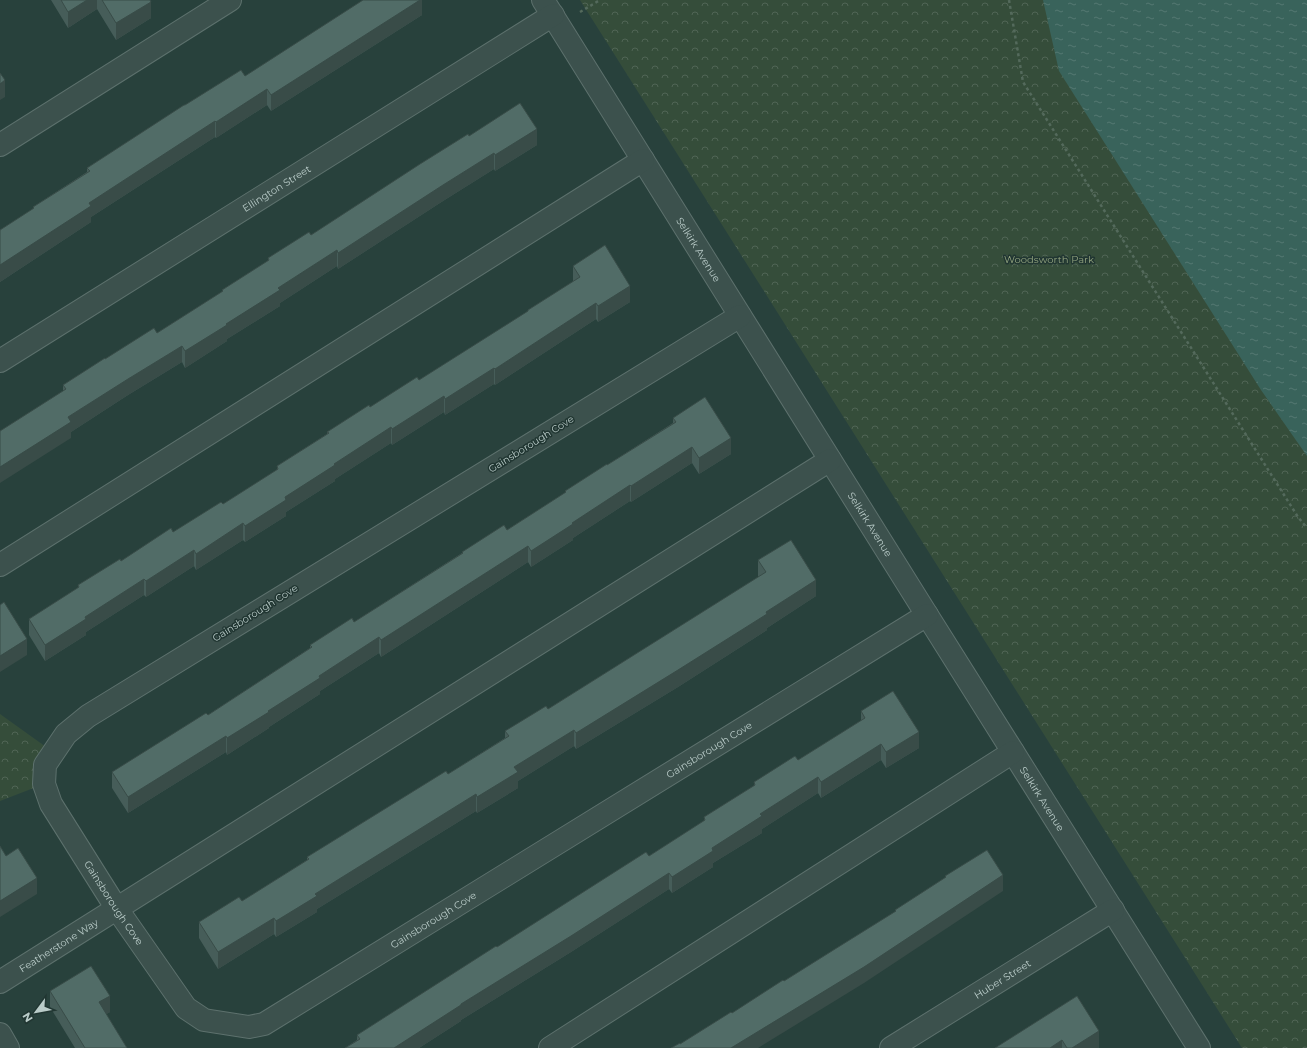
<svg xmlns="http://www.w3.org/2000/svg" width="1307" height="1048" font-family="Montserrat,sans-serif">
  <defs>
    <pattern id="forest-crowns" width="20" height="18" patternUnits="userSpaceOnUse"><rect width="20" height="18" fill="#354d3a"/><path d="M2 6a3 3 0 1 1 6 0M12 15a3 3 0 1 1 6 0" fill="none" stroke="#506555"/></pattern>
    <pattern id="water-ripples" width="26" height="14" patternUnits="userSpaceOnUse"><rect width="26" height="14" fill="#39635b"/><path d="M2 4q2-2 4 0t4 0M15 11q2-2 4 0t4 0" fill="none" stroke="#547871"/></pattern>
  </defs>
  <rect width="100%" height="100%" fill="#28413c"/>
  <path fill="url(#forest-crowns)" d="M 580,0 L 1307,0 L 1307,1048 L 1242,1048 Z
    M 0,714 L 53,752 L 44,784 L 0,801 Z"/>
  <path fill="url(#water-ripples)" d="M 1043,0 L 1307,0 L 1307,456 L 1261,390 L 1059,71 Z"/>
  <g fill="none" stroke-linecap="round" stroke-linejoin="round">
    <defs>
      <g id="minor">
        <path id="s1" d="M 543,0 L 927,615 L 1199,1048"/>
        <path d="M 0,145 L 230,0"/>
        <path id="s2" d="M 740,316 L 88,716 L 66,734 L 45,765 L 44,784 L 51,804 L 117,909 L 186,1008 L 204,1020 L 249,1027 L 264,1024 L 927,615"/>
        <path id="s3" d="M 0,361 L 553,15"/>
        <path d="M 0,565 L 643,160"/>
        <path id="s4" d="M 0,982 L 830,460"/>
        <path d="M 0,1034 L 8,1048"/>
        <path d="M 550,1048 L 1013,752"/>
        <path id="s5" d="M 891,1048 L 1113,910"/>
      </g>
    </defs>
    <use href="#minor" stroke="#5d716d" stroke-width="24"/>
    <path stroke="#546a5c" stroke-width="2.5" stroke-dasharray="3 3" stroke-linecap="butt" d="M 1009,0 L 1023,82 L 1298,517 L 1307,528
      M 580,12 L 600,0"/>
    <use href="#minor" stroke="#3c514d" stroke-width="22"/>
  </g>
  <path fill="#465d59" d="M 51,0 L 150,0 L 151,18 L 116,40 L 97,9 L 68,28 Z
    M 422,0 L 422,15 L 271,111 L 267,105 L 216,138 L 215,137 L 91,217 L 91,222 L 0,282 L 0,230 L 33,209 L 33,207 L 87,172 L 87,168 L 185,105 L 245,76 Z
    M 469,136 L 537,145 L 495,171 L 494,169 L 443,201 L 338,269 L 337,266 L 280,303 L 280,306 L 227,339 L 227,341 L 185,368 L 182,362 L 128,395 L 71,432 L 71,438 L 63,391 L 63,385 L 105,359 L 157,333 L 222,292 L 222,290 L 268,261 L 268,258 L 311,235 Z
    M 573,266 L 630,302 L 598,322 L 596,319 L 495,385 L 494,384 L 445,415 L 444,412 L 392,445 L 391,443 L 335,479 L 335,481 L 286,512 L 286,516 L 245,542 L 243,540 L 196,570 L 194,566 L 146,597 L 144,595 L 86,632 L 86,635 L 45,661 L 29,635 L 29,619 L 78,588 L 78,585 L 223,504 L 277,470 L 277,466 L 327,434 L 327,432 L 419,380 L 528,312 L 528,310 L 573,282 Z
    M 673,418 L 731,454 L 699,474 L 692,463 L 631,502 L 630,501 L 573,538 L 573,540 L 531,567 L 528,562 L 381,657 L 379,653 L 320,691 L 320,694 L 269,727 L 269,728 L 227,755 L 226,752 L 128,813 L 112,788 L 112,772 L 208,715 L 310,648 L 310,645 L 354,622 L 462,553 L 462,552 L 507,530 L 565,493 L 565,491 L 607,465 L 673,423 Z
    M 758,560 L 816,596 L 767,628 L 767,630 L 678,687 L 576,749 L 574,746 L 518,781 L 518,788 L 477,813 L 476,811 L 317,909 L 317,912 L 276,937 L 274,934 L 218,969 L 199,938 L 199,922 L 242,901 L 307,860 L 307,857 L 448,774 L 505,738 L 505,731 L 548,709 L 759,577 L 758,576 Z
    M 861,711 L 919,748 L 886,768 L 881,760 L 821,798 L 818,793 L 762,829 L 762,833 L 713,863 L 713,867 L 672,893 L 669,889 L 571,952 L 461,1020 L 461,1021 L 419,1048 L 345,1048 L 357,1040 L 357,1035 L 497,947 L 649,856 L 704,821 L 704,817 L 754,786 L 754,782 L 798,760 L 861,721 Z
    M 50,991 L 110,1012 L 106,1014 L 127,1048 L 75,1048 L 50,1007 Z
    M 1077,996 L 1099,1047 L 1098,1048 L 995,1048 Z"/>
  <path fill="#394c48" d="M 87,0 L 97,0 L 97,9 L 68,28 L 68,12 Z
    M 420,0 L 422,0 L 422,15 L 271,111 L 271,95 Z
    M 151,2 L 151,18 L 116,40 L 116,23 Z
    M 5,80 L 5,97 L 0,100 L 0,84 Z
    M 267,89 L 267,105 L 216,138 L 216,122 Z
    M 215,121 L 215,137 L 91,217 L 91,222 L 0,282 L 0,265 L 89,203 Z
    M 537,129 L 537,145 L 495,171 L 495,155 Z
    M 494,153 L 494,169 L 443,201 L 338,269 L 338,253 L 443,185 Z
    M 337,250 L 337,266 L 280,303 L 280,306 L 227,339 L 227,341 L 185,368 L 185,351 L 278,288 Z
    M 630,286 L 630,302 L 598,322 L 598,306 Z
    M 596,303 L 596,319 L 495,385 L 495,369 Z
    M 182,346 L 182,362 L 128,395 L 71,432 L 71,438 L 0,483 L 0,467 L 68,417 L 128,379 Z
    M 494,368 L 494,384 L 445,415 L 445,399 Z
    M 444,396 L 444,412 L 392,445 L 392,429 Z
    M 391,427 L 391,443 L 335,479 L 335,481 L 286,512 L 286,516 L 245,542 L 245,526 L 285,497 L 334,464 Z
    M 731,438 L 731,454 L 699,474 L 699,458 Z
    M 692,447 L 692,463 L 631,502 L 631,486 Z
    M 630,485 L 630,501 L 573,538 L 573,540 L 531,567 L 531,551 L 572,523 Z
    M 243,523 L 243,540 L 196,570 L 196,554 Z
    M 528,546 L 528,562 L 381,657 L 381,640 Z
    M 194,550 L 194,566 L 146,597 L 146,581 Z
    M 144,579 L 144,595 L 86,632 L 86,635 L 45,661 L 45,645 L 85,617 Z
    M 816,580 L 816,596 L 767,628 L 767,630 L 678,687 L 576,749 L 576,733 Z
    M 379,637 L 379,653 L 320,691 L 320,694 L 269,727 L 269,728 L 227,755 L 227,738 L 268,711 L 319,676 Z
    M 27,639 L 27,655 L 0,672 L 0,656 Z
    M 574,730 L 574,746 L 518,781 L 518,788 L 477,813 L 477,797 L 514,767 Z
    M 919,732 L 919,748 L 886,768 L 886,752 Z
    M 226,736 L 226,752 L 128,813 L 128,797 Z
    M 881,744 L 881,760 L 821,798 L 821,782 Z
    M 818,777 L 818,793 L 762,829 L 762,833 L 713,863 L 713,867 L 672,893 L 672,877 L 760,814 Z
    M 476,794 L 476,811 L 317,909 L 317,912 L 276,937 L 276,921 L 315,894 Z
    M 669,873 L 669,889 L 571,952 L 461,1020 L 461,1021 L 419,1048 L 394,1048 L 461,1004 Z
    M 1003,875 L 1003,891 L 864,983 L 758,1048 L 731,1048 Z
    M 37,878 L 37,894 L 0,917 L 0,901 Z
    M 274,918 L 274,934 L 218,969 L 218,952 Z
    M 110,996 L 110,1012 L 99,1019 L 99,1002 Z
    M 1099,1031 L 1099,1047 L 1098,1048 L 1072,1048 Z
    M 1062,1040 L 1062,1048 L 1050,1048 Z"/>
  <path fill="#516c67" stroke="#394c48" d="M 61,0 L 87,0 L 68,12 Z
    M 102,0 L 150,0 L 151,2 L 116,23 Z
    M 363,0 L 420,0 L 271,95 L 267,89 L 216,122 L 215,121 L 89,203 L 91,206 L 0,265 L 0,230 L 34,208 L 33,207 L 90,171 L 87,168 L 184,105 L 185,105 L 241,70 L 245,76 Z
    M 0,73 L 5,80 L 0,84 Z
    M 520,103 L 537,129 L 495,155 L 494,153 L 443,185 L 338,253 L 337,250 L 278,288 L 280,290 L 226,324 L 227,325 L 185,351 L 182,346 L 128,379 L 68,417 L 71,422 L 0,467 L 0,431 L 66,389 L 63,385 L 105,358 L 105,359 L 154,328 L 157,333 L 223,291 L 222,290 L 269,260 L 268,258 L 309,232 L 311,235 L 420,164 L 468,134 L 469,136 Z
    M 605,245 L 630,286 L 598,306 L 596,303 L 495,369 L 494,368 L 445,399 L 444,396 L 392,429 L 391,427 L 334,464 L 335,465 L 285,497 L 286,500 L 245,526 L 243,523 L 196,554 L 194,550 L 146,581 L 144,579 L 85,617 L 86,619 L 45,645 L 29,619 L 79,587 L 78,585 L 120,559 L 121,561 L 171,528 L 173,532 L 221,502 L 223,504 L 278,469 L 277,466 L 329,433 L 327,432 L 369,405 L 370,407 L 417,377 L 419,380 L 528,311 L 528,310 L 580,277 L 573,266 Z
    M 705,397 L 731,438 L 699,458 L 692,447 L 631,486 L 630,485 L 572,523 L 573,524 L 531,551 L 528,546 L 381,640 L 379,637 L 319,676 L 320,678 L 268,711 L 269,712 L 227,738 L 226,736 L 128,797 L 112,772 L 206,713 L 208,715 L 312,647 L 310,645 L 352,618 L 354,622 L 463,553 L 462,552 L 504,525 L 507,530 L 566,492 L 565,491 L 607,464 L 607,465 L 676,422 L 673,418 Z
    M 791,540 L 816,580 L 766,612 L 767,614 L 678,670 L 576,733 L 574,730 L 514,767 L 518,772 L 477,797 L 476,794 L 315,894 L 317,896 L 276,921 L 274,918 L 218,952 L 199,922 L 239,897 L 242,901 L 309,859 L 307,857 L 446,771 L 448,774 L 509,736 L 505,731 L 546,706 L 548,709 L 766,572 L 758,560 Z
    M 4,602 L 27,639 L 0,656 L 0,605 Z
    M 893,691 L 919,732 L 886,752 L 881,744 L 821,782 L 818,777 L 760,814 L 762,816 L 712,848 L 713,851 L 672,877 L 669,873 L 571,936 L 461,1004 L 461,1005 L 394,1048 L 345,1048 L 360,1039 L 357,1035 L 496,946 L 497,947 L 646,852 L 649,856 L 705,820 L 704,817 L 755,785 L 754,782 L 795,756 L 798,760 L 865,718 L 861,711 Z
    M 0,846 L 6,856 L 18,848 L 37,878 L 0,901 Z
    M 987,850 L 1003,875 L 864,967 L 731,1048 L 671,1048 L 680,1043 L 680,1044 L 731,1012 L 732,1013 L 783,980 L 784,981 L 835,949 L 896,911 L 895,910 L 946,877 L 945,876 Z
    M 91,966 L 110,996 L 99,1002 L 127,1048 L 85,1048 L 50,991 Z
    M 1077,996 L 1099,1031 L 1072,1048 L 1067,1048 L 1062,1040 L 1050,1048 L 995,1048 Z"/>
  <g text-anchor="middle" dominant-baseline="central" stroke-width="3" stroke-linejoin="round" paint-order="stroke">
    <g font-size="10" fill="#b9cbc8" stroke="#213632">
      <text stroke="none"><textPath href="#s3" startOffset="326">Ellington Street</textPath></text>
      <text stroke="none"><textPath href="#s1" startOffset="294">Selkirk Avenue</textPath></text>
      <text transform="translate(531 444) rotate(-32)">Gainsborough Cove</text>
      <text stroke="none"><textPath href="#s1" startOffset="618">Selkirk Avenue</textPath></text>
      <text transform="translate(255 613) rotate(-32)">Gainsborough Cove</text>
      <text stroke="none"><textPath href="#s2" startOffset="1721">Gainsborough Cove</textPath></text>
      <text stroke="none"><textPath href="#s1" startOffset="942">Selkirk Avenue</textPath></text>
      <text stroke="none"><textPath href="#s2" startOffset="988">Gainsborough Cove</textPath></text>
      <text stroke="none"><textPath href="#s2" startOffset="1397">Gainsborough Cove</textPath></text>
      <text stroke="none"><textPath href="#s4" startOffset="69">Featherstone Way</textPath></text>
      <text stroke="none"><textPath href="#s5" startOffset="131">Huber Street</textPath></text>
    </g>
    <g font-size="10" fill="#93a47f" stroke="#213632">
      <text x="1049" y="259">Woodsworth Park</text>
    </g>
  </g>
  <g transform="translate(36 1012) rotate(238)" stroke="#213632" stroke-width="3" paint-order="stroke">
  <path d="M0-3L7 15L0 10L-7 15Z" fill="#b9cbc8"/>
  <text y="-6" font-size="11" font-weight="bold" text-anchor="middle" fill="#b9cbc8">N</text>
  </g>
</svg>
